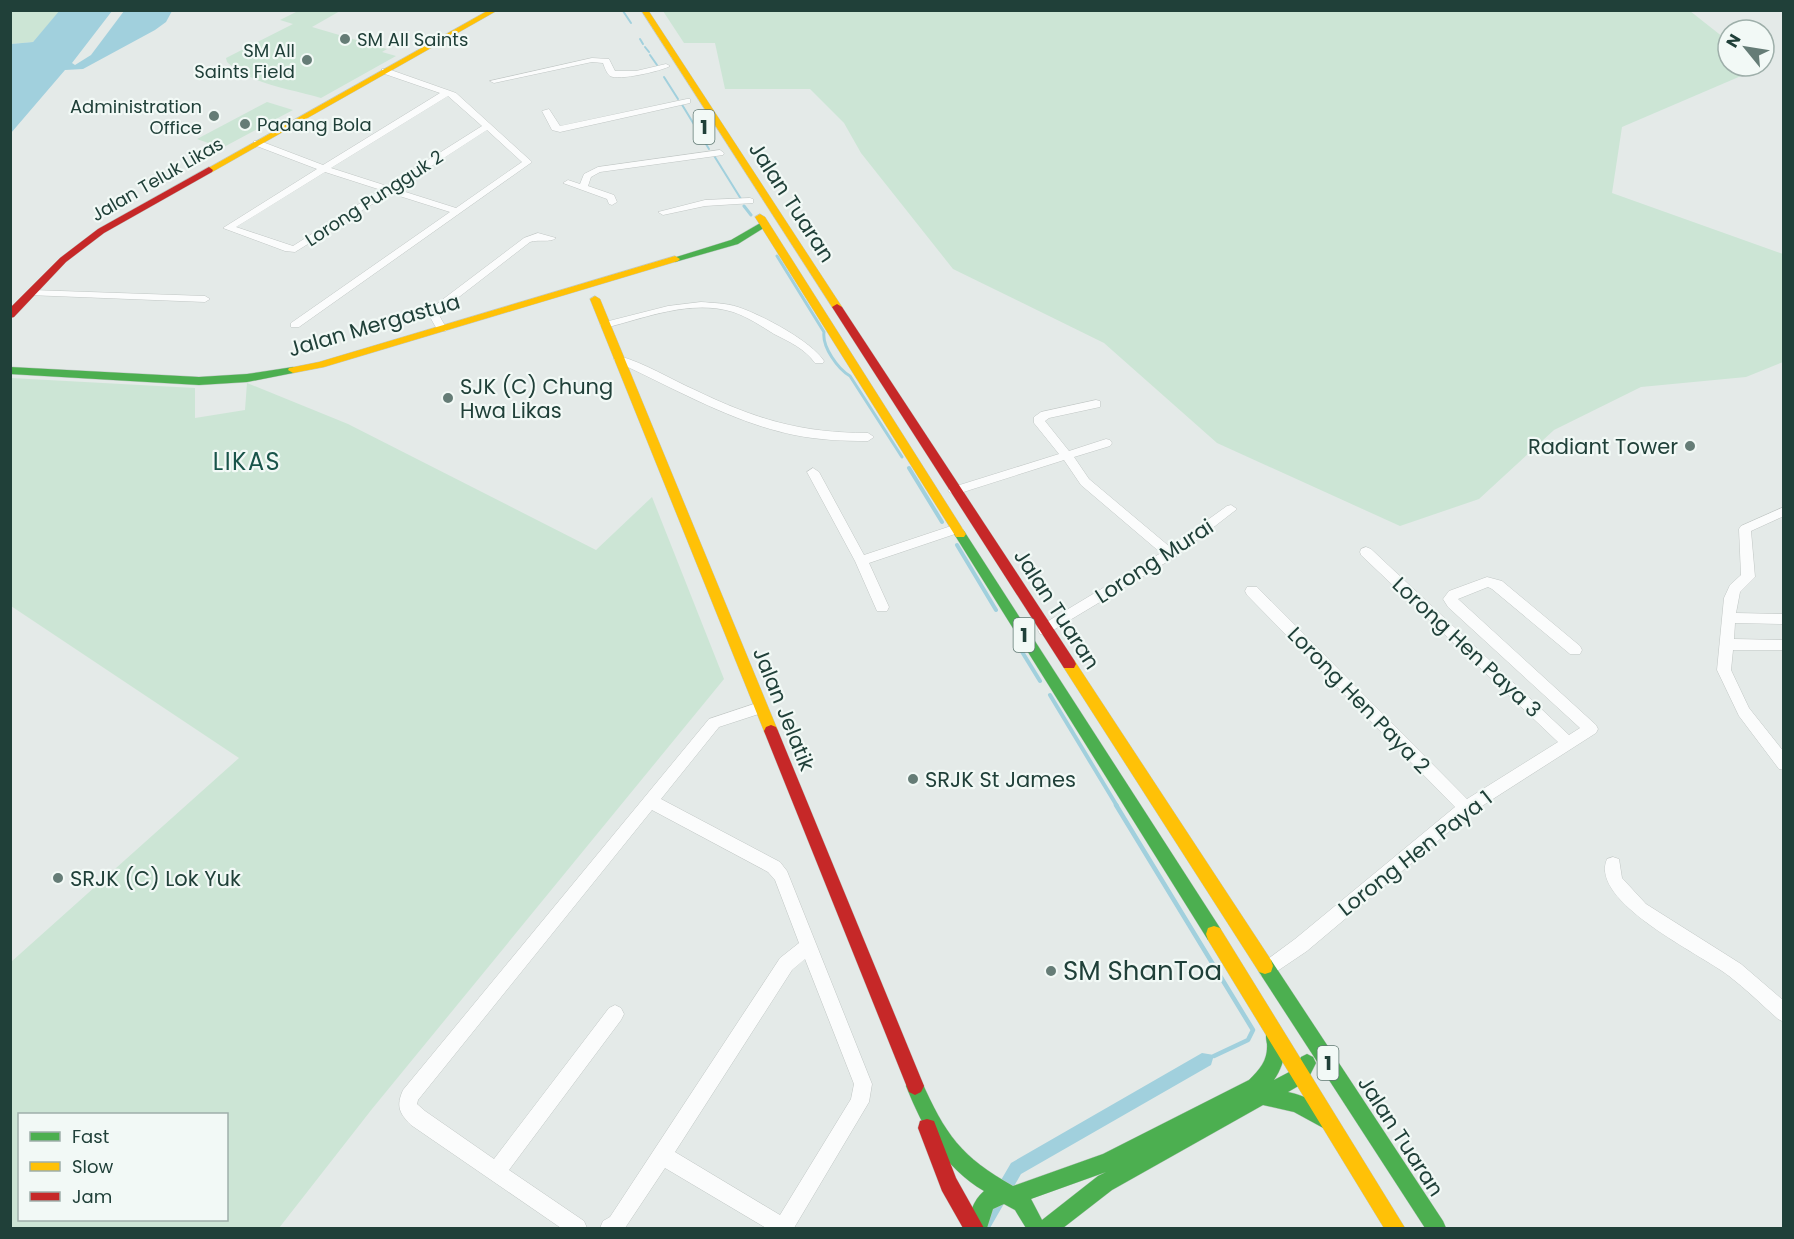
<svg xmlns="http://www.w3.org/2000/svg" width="1794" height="1239" font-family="Poppins,sans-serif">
  <rect width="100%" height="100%" fill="#e4eae8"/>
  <path fill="#cce5d5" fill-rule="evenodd" d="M 10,11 L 60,11 L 33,42 L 11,44 Z
    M 298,11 L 340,11 L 312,27 L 387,49 L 382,52 L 396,56 L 321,98 C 291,89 250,84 227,62 L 226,58 L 293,24 L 280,20 Z
    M 663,11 L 1690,11 L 1728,41 L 1728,66 L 1762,67 L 1622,127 L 1612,193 L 1783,254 L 1783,362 L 1746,377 L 1641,387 L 1554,430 L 1479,499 L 1400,526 L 1217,443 L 1104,343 L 953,269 L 861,153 L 844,123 L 810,89 L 725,89 L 715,43 L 684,43 Z
    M 267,102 L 293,110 L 222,148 L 197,139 Z
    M 11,378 L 195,388 L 195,418 L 245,410 L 247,383 L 348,424 L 596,550 L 652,497 L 724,679 L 372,1109 L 279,1228 L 11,1228 L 11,962 L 239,758 L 11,606 ZM 226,1114 L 226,1220 L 20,1220 L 20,1114 Z"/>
  <path fill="#a1d0dd" d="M 60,10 L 112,11 L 72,63 L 75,65 L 91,55 L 124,11 L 172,11 L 166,22 L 155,30 L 83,69 L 65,70 L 11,133 L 11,44 L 33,42 Z
    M 1202,1053 L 1214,1055 L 1211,1065 L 1021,1174 L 990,1228 L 973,1228 L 1011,1163 Z"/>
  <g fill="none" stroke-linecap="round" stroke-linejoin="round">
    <path stroke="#a1d0dd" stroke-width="2" d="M 623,11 L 631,23
      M 640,39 L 643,44
      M 645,47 L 649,52
      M 650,55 L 657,65
      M 664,77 L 678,99
      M 681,103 L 709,149
      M 713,154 L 741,199"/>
    <path stroke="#a1d0dd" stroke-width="3" d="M 744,206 L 751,215
      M 777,256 L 824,332 C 822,347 838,369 850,376 L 902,457"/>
    <path stroke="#a1d0dd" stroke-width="4" d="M 909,468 L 942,522
      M 957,545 L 996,610
      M 1016,642 L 1040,681
      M 1050,695 L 1117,806"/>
    <path stroke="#a1d0dd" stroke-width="4.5" d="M 1116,805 L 1253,1030 L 1248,1040 L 1214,1056"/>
    <defs>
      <path id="street" d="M 592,58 L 609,59 L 615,71 L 636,71 L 666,64 L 670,66 C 662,71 618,81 610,76 C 607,74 604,66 603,63 L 592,62 L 494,83 L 490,81 Z
        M 382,69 L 388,69 L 456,93 L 532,162 L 299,327 L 291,327 L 291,323 L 450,212 L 390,193 L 295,252 L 285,251 L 223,228 L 317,169 L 254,145 L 254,141 L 260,141 L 323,165 L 440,93 L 382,73 ZM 448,96 L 482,126 L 387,186 L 331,168 ZM 487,130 L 522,162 L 456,208 L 396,189 ZM 325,172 L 381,190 L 293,246 L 236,227 Z
        M 687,99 L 690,99 L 690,103 L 560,132 L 552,130 L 542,111 L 549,109 L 560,126 Z
        M 720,150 L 724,153 L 723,155 L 600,172 L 591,177 L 588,186 L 614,195 L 617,202 L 612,205 L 609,204 L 607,199 L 563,183 L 568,180 L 580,184 L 584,174 L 598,167 Z
        M 750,198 L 753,199 L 753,203 L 705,206 L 663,215 L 658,212 L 705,200 Z
        M 538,233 L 556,238 C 550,243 539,239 530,242 L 446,307 L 440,317 L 447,329 L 446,331 L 438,331 L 430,317 L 438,303 L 524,238 Z
        M 32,290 L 205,296 L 210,299 L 205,302 L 28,295 L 28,291 Z
        M 701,302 C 713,303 726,303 738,307 C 762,315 811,341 824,361 L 823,363 L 815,363 C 805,349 790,342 774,334 C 761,326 748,317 733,312 C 691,299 645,318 605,328 L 600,325 L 601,323 L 668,306 Z
        M 619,356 C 645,363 670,379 695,390 C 755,419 801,433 868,433 L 874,437 L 868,441 C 843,441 819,440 794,435 C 731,422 674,388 615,361 L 614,359 Z
        M 1096,400 L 1100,401 L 1100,407 L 1049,418 L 1045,421 L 1069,451 L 1106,439 L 1110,440 L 1112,443 L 1110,446 L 1074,457 L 1089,479 L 1170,547 L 1227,506 L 1231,505 L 1237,509 L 1175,557 L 1045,635 L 1040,634 L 1038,630 L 1040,626 L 1161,553 L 1081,485 L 1064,460 L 954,495 L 948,491 L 950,488 L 1059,454 L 1034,423 L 1034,417 L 1041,412 Z
        M 813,468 L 819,472 L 864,555 L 957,524 L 963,529 L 961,532 L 869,563 L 889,607 L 887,611 L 877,611 L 855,561 L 807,472 Z
        M 1784,507 L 1784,516 L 1751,531 L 1755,577 L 1740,592 L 1736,613 L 1784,614 L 1784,624 L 1735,623 L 1734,639 L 1784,640 L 1784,650 L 1733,650 L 1731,670 L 1749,708 L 1784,752 L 1784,770 L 1779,769 L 1739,716 L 1717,670 L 1724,598 L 1730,585 L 1741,575 L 1739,529 L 1741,526 Z
        M 1366,547 L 1371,549 L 1569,735 L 1580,728 L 1448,607 L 1443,599 L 1449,591 L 1487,577 L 1502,581 L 1580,646 L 1582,650 L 1580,654 L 1570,654 L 1492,589 L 1488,587 L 1458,599 L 1596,725 L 1598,729 L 1596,733 L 1471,813 L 1307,951 L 1267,978 L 1261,976 L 1258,970 L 1261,964 L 1295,939 L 1455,807 L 1247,595 L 1245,591 L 1247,587 L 1257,587 L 1467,799 L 1558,742 L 1361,555 L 1360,552 L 1361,549 Z
        M 760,702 L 765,704 L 767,708 L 765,712 L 719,727 L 661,799 L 780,862 L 787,871 L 872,1084 L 869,1102 L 794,1228 L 766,1228 L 665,1168 L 625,1228 L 600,1228 L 603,1221 L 610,1217 L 780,958 L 799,943 L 775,880 L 768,872 L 652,810 L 418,1100 L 417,1104 L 425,1111 L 494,1159 L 609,1008 L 615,1005 L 621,1008 L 624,1014 L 621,1020 L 509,1170 L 584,1221 L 587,1228 L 561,1228 L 411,1125 C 399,1113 396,1106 403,1090 L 709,719 ZM 805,959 L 854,1084 L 851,1099 L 780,1215 L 675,1152 L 792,970 Z
        M 1613,857 L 1619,859 L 1622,878 L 1646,904 L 1741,964 L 1784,1001 L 1784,1022 L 1778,1019 C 1762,1005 1746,989 1729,976 C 1701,954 1588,902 1607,859 Z"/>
      <path id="fast" d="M 764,221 L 767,222 L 767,226 L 738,244 L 675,262 L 670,259 L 731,240 Z
        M 10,367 L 199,377 L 247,374 L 293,367 L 298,370 L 293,373 L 247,382 L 199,385 L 10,374 Z
        M 960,529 L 964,531 L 1220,928 L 1222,934 L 1220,940 L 1214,942 L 1208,940 L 956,537 L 954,534 Z
        M 1265,958 L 1271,960 L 1443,1221 L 1446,1228 L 1425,1228 L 1259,972 L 1257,966 L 1259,960 Z
        M 1274,1026 L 1280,1029 C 1288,1046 1285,1064 1274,1080 L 1295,1069 L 1301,1057 L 1307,1054 L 1313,1057 L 1316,1063 L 1307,1081 L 1288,1092 C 1303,1095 1330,1106 1336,1121 L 1334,1128 L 1327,1130 L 1294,1112 L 1263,1105 L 1112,1190 L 1063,1228 L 1026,1228 L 1015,1210 L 1004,1204 L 993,1209 L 987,1228 L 967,1228 C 969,1215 973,1200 984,1191 C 944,1168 923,1128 906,1086 L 909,1080 L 915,1077 L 921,1080 C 945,1134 961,1157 1013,1186 L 1103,1154 L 1249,1080 C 1260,1069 1268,1060 1267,1044 C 1266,1038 1265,1035 1268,1029 ZM 1106,1172 L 1098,1176 L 1042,1220 L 1031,1199 Z"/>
      <path id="slow" d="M 489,10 L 498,10 L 212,172 L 205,170 Z
        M 641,10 L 648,10 L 842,307 L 841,309 L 837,310 L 832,307 Z
        M 760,214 L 765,217 L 964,531 L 966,534 L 964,537 L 956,537 L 755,217 Z
        M 675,256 L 680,259 L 678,261 L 324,367 L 293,373 L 288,370 L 289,368 L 319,362 Z
        M 595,296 L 600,299 L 778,731 L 776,735 L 771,737 L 766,735 L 764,731 L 590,299 Z
        M 1069,658 L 1074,660 L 1271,960 L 1273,966 L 1271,972 L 1265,974 L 1259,972 L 1064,668 L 1062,664 L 1064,660 Z
        M 1214,926 L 1220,928 L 1405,1228 L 1384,1228 L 1208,940 L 1206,934 L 1208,928 Z"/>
      <path id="jam" d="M 209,167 L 213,170 L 212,172 L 104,233 L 66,262 L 14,317 L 10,318 L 10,308 L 60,258 L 98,229 Z
        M 837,304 L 842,307 L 1074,660 L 1076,664 L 1074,668 L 1064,668 L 832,307 Z
        M 771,725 L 776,727 L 778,731 L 924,1086 L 921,1092 L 915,1095 L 909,1092 L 764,731 L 766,727 Z
        M 927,1119 L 934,1121 L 956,1178 L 984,1228 L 963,1228 L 942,1191 L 918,1128 L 920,1121 Z"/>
    </defs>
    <use href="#street" stroke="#c1c7c5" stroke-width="1"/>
    <use href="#fast" stroke="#bfc8c5" stroke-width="1"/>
    <use href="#slow" stroke="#bfc8c5" stroke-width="1"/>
    <use href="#jam" stroke="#bfc8c5" stroke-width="1"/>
    <use href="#street" fill="#fbfcfc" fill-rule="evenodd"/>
    <use href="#fast" fill="#4caf50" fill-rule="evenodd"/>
    <use href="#slow" fill="#ffc107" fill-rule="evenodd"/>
    <use href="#jam" fill="#c62828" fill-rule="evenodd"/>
  </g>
  <g fill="#657c76" stroke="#f2f9f6" stroke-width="2">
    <circle cx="345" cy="39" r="6"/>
    <circle cx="307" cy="60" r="6"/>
    <circle cx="214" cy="116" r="6"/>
    <circle cx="245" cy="124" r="6"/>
    <circle cx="448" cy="398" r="6"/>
    <circle cx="1690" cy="446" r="6"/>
    <circle cx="913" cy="779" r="6"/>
    <circle cx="58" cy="878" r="6"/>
    <circle cx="1051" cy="971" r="6"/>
  </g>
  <g text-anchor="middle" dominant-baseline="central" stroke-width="4.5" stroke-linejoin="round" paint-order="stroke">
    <g font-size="18" fill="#204039" stroke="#f2f9f6" text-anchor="start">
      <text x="357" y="39">SM All Saints</text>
      <text x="295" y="50" text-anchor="end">SM All<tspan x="295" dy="21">Saints Field</tspan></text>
      <text x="202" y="106" text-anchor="end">Administration<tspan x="202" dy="21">Office</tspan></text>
      <text x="257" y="124">Padang Bola</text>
    </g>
    <g font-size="18" fill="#204039" stroke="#f2f9f6">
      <text transform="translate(157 179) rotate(-30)">Jalan Teluk Likas</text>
      <text transform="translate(374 198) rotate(-33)">Lorong Pungguk 2</text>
    </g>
    <g fill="#f2f9f6" stroke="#5f7872" stroke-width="1.5">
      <rect x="693.5" y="110" width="21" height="34" rx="4.5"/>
      <rect x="1013.5" y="618" width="21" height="34" rx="4.5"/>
      <rect x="1317.5" y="1046" width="21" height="34" rx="4.5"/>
    </g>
    <g font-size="20" font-weight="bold" fill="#204039">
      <text x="704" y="127">1</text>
      <text x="1024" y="635">1</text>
      <text x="1328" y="1063">1</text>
    </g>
    <g font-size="21" fill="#204039" stroke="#f2f9f6">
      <text transform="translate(792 202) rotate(57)">Jalan Tuaran</text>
      <text transform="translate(374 325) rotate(-16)">Jalan Mergastua</text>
      <text transform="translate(1154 561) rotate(-33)">Lorong Murai</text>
      <text transform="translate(1057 609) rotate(57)">Jalan Tuaran</text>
      <text transform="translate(1467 647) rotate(43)">Lorong Hen Paya 3</text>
      <text transform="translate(1359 700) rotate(46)">Lorong Hen Paya 2</text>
      <text transform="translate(784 709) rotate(68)">Jalan Jelatik</text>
      <text transform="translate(1415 853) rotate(-38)">Lorong Hen Paya 1</text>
      <text transform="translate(1401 1136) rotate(57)">Jalan Tuaran</text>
    </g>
    <g font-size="21" fill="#204039" stroke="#f2f9f6" text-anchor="start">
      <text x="460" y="386">SJK (C) Chung<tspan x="460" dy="24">Hwa Likas</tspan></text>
      <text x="1678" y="446" text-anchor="end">Radiant Tower</text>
      <text x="925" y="779">SRJK St James</text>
      <text x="70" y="878">SRJK (C) Lok Yuk</text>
    </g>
    <g font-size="24" letter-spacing="1.5" fill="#19544a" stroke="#f2f9f6">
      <text x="247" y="461">LIKAS</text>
    </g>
    <g font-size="26" fill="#204039" stroke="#f2f9f6" text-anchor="start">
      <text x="1063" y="971">SM ShanToa</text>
    </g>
  </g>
  <rect width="1794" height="1239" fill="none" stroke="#204039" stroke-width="24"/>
  <rect x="18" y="1113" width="210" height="108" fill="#f2f9f6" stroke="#9eafaa" stroke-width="1.5"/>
  <rect x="30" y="1132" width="30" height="9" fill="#4caf50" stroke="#9eafaa" stroke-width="1.5"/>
  <text x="72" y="1143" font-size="18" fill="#204039">Fast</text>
  <rect x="30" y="1162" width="30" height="9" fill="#ffc107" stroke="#9eafaa" stroke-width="1.5"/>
  <text x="72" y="1173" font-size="18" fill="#204039">Slow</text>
  <rect x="30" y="1192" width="30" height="9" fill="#c62828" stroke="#9eafaa" stroke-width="1.5"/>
  <text x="72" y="1203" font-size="18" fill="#204039">Jam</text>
  <g transform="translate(1746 48) rotate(300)"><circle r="28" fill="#f2f9f6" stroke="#9eafaa" stroke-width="1.5"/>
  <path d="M0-4.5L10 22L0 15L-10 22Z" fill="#657c76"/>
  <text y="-9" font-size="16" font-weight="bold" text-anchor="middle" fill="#204039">N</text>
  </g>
</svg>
